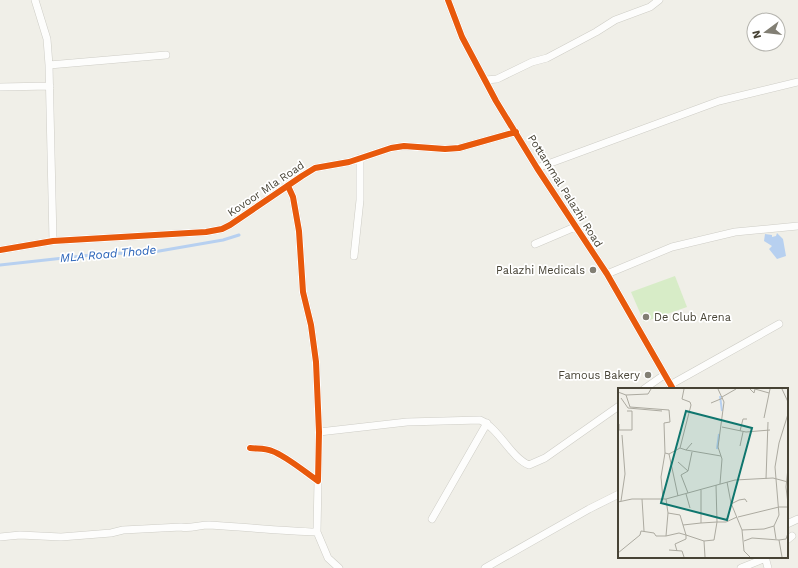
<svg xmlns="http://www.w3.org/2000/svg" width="798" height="568" font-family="'Work Sans',sans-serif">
  <rect width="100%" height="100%" fill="#f0efe8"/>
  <path fill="#d7ecc7" d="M 675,276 L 687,307 L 644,322 L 631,292 Z"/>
  <path fill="#b7d0f0" d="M 777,233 L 783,239 L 786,256 L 777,259 L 769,249 L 772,246 L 764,241 L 765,234 L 772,235 L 772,237 L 776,236 Z"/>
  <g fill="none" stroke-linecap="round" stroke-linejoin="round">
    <path stroke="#b7d0f0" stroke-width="3" d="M 0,265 L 91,255 L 115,253 L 142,254 L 223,240 L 239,235"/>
    <defs>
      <path id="street" d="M 35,0 L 47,39 L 49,65 L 53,241
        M 448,0 L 462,37 L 496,101 L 537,168 L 607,274 L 673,389
        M 49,65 L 166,55
        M 486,80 L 497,79 L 532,62 L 547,58 L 596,32 L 615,20 L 650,7 L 659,0
        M 0,87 L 50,86
        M 537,168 L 719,101 L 798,82
        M 535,244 L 575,227
        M 0,250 L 53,241 L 206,232 L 222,229 L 230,225 L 302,176 L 315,168 L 349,162 L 391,148 L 404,146 L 445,149 L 459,148 L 516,132
        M 354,256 L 360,200 L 360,158
        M 607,274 L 672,247 L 735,232 L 798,226
        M 670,385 L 779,324
        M 644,389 L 664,375
        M 319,432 L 407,422 L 480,420 C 499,428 511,458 529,465 L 545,458 L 619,406
        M 250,448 C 257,449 265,448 272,451 C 286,456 305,472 318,481 L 319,432 L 316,362 L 311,325 L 303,292 L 299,231 L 293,197 L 288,186
        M 432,519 L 487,423
        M 787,524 L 798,519
        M 317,532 L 328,558 L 339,568
        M 0,537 L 20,535 L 61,537 L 111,533 L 123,530 L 181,527 C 191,529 199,525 209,525 C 245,527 281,531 317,532 L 318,481
        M 787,540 L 792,536
        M 765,557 L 768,568
        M 485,568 L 589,509 L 619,494
        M 741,568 L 766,558"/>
    </defs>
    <use href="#street" stroke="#cecdc6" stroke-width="8"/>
    <use href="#street" stroke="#fdfdfc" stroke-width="7"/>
    <defs>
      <path id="cycleway" d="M 448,0 L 462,37 L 496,101 L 537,168 L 607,274 L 673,389
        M 0,250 L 53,241 L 206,232 L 222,229 L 230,225 L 302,176 L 315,168 L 349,162 L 391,148 L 404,146 L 445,149 L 459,148 L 516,132
        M 250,448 C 257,449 265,448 272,451 C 286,456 305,472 318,481 L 319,432 L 316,362 L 311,325 L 303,292 L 299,231 L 293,197 L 288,186"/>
    </defs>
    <use href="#cycleway" stroke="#fff" stroke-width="8"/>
    <use href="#cycleway" stroke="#e8590c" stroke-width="6"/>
  </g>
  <g fill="#827f74" stroke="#fff" stroke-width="1.5">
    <circle cx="593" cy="270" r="4"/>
    <circle cx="646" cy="317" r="4"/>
    <circle cx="648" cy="375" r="4"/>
  </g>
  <g text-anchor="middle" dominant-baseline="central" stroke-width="3.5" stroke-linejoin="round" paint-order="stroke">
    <g font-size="11" fill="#474335" stroke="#fff">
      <text transform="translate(266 189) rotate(-34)">Kovoor Mla Road</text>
      <text transform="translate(565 191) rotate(58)">Pottammal Palazhi Road</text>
    </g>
    <g font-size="11" fill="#474335" stroke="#fff" text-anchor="end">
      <text x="585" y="270">Palazhi Medicals</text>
      <text x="654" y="317" text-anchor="start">De Club Arena</text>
      <text x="640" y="375">Famous Bakery</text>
    </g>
    <g font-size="12" font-style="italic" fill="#2862b8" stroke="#fff">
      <text transform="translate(108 254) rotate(-5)">MLA Road Thode</text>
    </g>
  </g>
  <g transform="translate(618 388)">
    <rect width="170" height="170" fill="#f0efe8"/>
    <path fill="none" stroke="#b7d0f0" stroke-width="2" d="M 102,8 L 104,23M 99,61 L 101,46"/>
    <path fill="none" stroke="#acaaa0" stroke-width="1" d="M 66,1 L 64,11 L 72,14 L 73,17 L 62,60 L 68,62M 100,1 L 106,14 L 100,59 L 104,71 L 102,96M 132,1 L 136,5 L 137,1 L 151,5M 164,1 L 170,14M 0,4 L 8,7 L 12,19 L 51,22 L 52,34 L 46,35 L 47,65 L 43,89 L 45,111M 8,7 L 30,6 L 33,1M 104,9 L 118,1M 3,10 L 10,20 L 44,23M 93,15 L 105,10M 146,30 L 152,1M 1,36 L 1,42 L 14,42 L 14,23 L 9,23M 104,39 L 128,44 L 152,42M 122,43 L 125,31 L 129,31M 74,55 L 68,62 L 103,68M 122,58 L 125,44M 47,65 L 51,66 L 60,108M 51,66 L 62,60M 60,74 L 70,83M 170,80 L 168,99 L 170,116M 148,91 L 150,34M 109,94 L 113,115 L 124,142 L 126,163 L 132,169M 98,97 L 99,134 L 108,134 L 119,129M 70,105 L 63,87 L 70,83 L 74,64M 68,106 L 72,120M 24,111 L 26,143M 48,111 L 50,125 L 62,127 L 68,147 L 86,153 L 87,169M 3,113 L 7,86 L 4,47M 0,114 L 14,111 L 48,111 L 117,92 L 155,90 L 170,94M 113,116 L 121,112 L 127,111 L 129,114M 120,129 L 161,119 L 170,119M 83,135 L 99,134 L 96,152 L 86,153M 65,137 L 83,135 L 83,102M 156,138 L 158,151M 124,142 L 146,141 L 156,138 L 161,127 L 157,79 L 161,55 L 170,26M 48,148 L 61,145 L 68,147 L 68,151 L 57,156 L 59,163M 161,152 L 168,151 L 170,145M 126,153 L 134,150 L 161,152 L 164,169M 51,162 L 64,163 L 66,169M 0,165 L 22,147 L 23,143 L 36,145 L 38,148 L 48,148 L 50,125"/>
    <path fill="#0f766e" fill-opacity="0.15" stroke="#0f766e" stroke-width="2" d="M 68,23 L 134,40 L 109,132 L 43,115 Z"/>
    <rect width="170" height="170" fill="none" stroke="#474335" stroke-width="2"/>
  </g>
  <g transform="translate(766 32) rotate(255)"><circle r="19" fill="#ffffff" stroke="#b5b4ae"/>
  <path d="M0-3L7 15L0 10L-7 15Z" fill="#827f74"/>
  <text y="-6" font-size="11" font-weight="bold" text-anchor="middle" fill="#474335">N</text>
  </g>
</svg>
